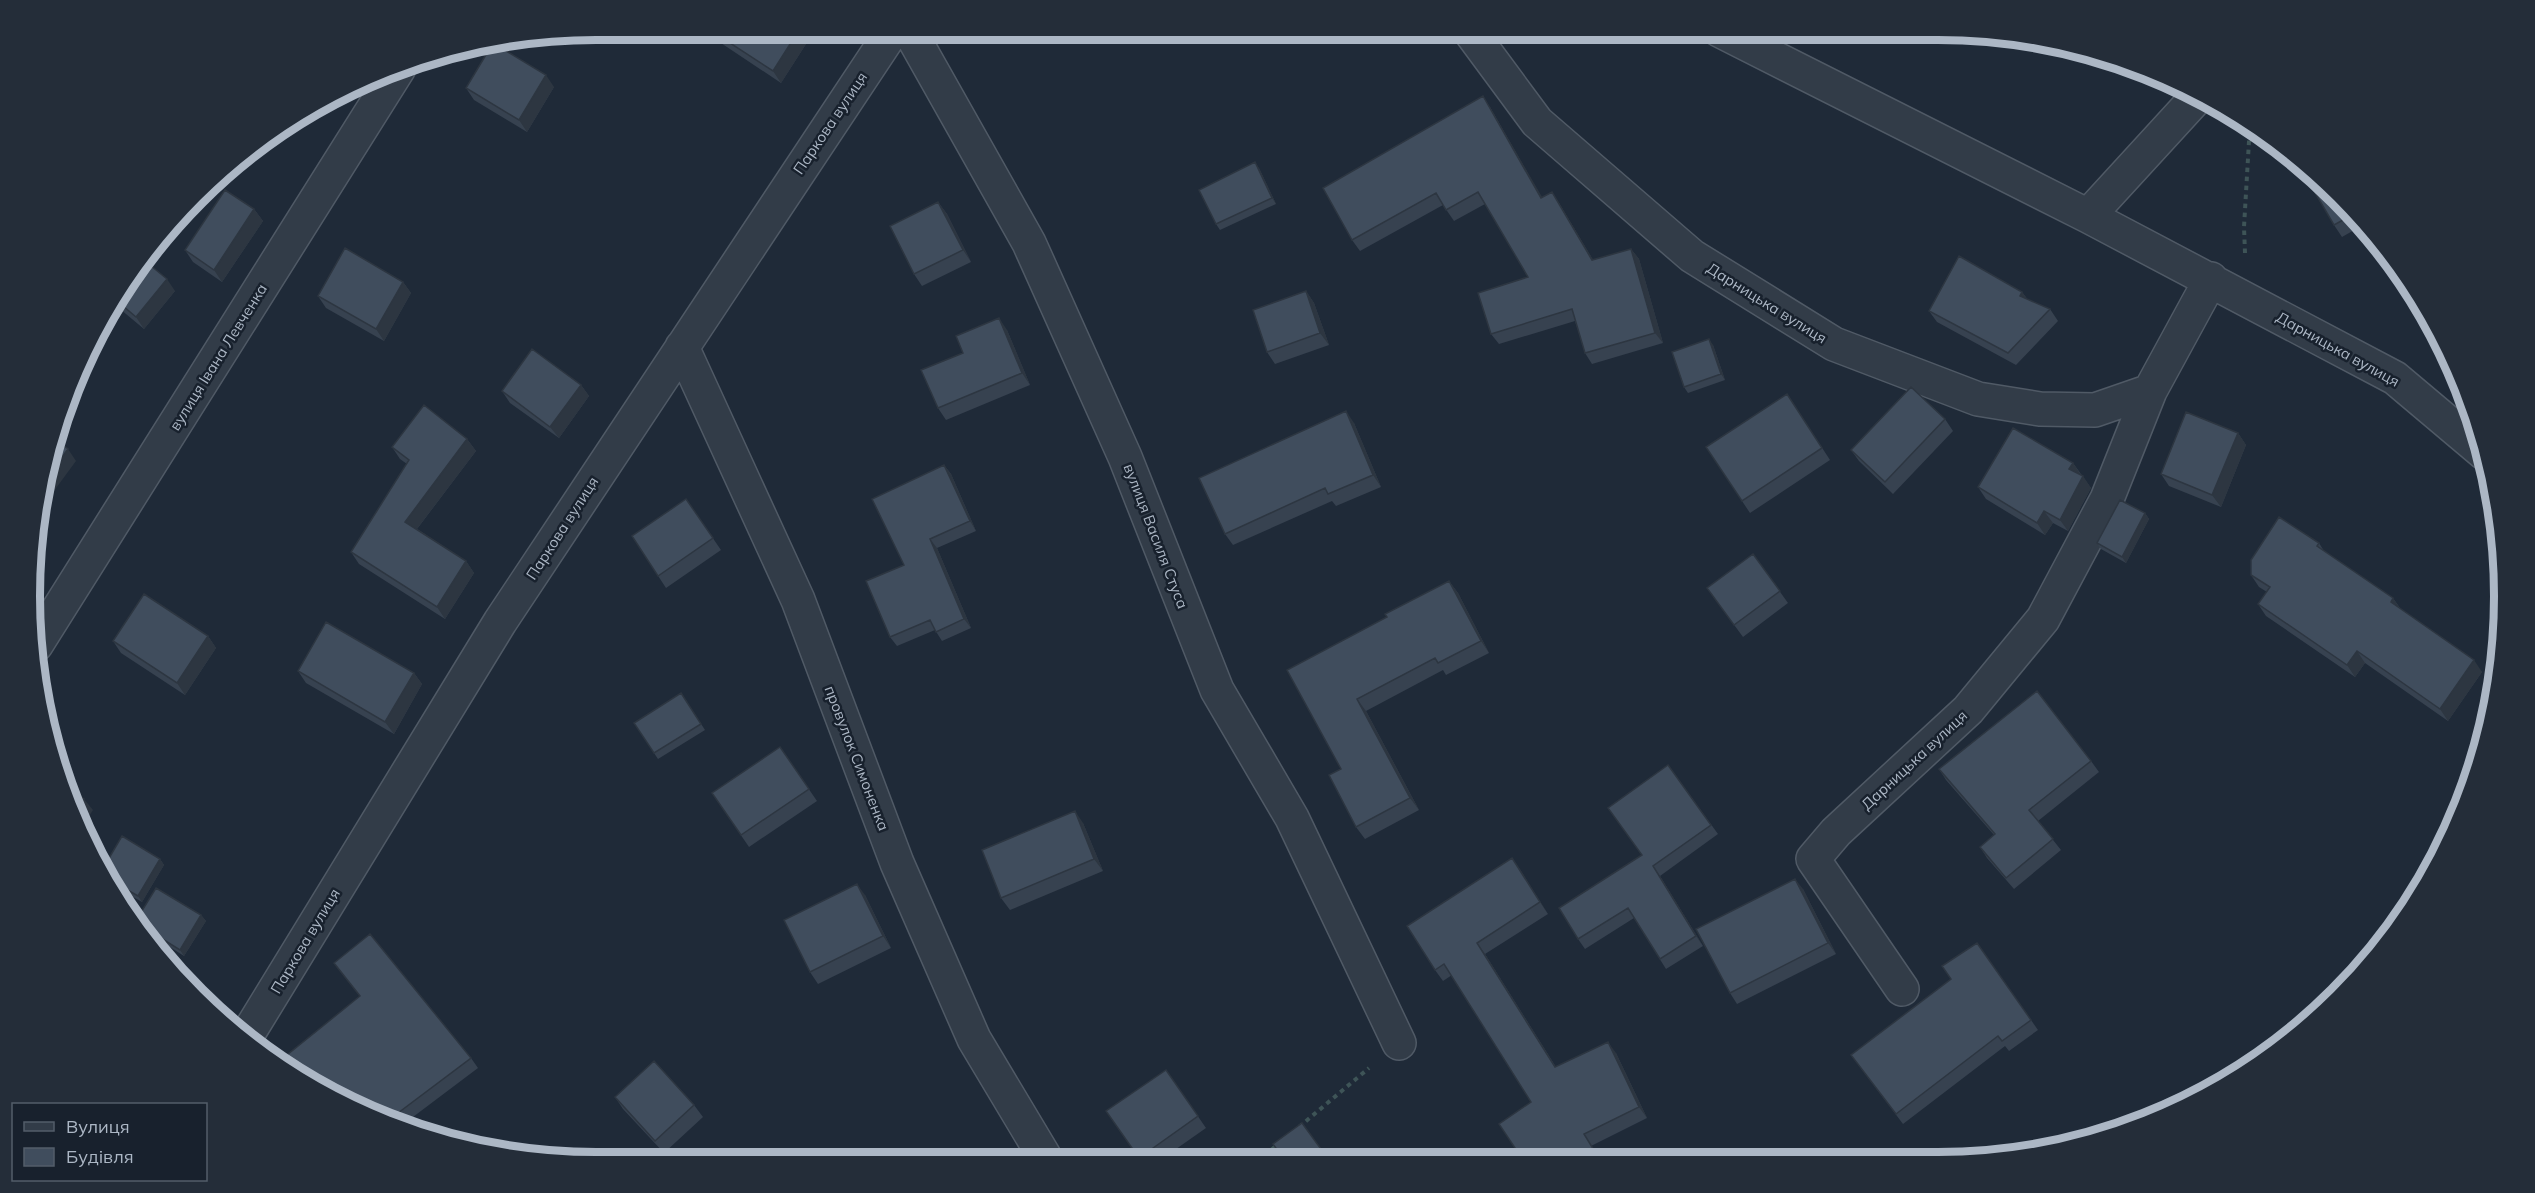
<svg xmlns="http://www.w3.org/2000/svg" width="2535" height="1193" font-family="Mulish,sans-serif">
  <rect width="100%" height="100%" fill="#1f2a38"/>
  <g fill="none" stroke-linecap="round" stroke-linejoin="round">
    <defs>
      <path id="minor" d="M 909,30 L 1029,243 L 1125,457 L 1217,690 L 1292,818 L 1399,1043
        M 1469,30 L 1537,122 L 1692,256 L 1834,344 L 1978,399 L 2040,409 L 2095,410 L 2150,391
        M 1719,30 L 2088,216 L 2395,378 L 2484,453
        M 2088,216 L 2198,96
        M 682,347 L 798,600 L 897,863 L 974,1039 L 1047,1161
        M 36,645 L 399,68
        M 1902,989 L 1813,859 L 1836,832 L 1968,710 L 2043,619 L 2107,499 L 2150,391 L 2211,279
        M 246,1037 L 500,622 L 893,30"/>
    </defs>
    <use href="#minor" stroke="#505a66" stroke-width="36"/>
    <path stroke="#3e5457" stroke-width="4" stroke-dasharray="4.5 4.5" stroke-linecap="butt" d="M 2245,253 L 2244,227 L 2250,124
      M 1299,1127 L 1369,1068
      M 1258,1161 L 1277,1145"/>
    <use href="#minor" stroke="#323c48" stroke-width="33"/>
  </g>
  <path fill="#374250" d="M 707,30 L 815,30 L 781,83 L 712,37 Z
    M 1280,30 L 1295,30 L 1287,37 Z
    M 1997,36 L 2020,38 L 2013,48 Z
    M 554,87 L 527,132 L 474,100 L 466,88 Z
    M 1490,107 L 1542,198 L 1559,203 L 1593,260 L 1631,249 L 1639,259 L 1663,343 L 1592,364 L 1585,353 L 1575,321 L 1499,344 L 1491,334 L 1528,277 L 1485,204 L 1454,221 L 1443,205 L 1360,251 L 1352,240 Z
    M 1259,168 L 1276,204 L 1220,230 L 1216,224 Z
    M 2339,196 L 2363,225 L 2342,237 L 2334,225 Z
    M 938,202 L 947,214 L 971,262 L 922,286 L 914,274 Z
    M 254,209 L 263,221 L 222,282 L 193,262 L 185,250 Z
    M 125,282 L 175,291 L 144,329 L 114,304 Z
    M 403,282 L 411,293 L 384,341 L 326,308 L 318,296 Z
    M 1306,291 L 1314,303 L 1329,345 L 1275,364 L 1267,352 Z
    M 2022,292 L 2028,300 L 2050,309 L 2058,321 L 2016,365 L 1937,322 L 1929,311 Z
    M 1007,330 L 1030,385 L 946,420 L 938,408 L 963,353 Z
    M 1713,345 L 1725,380 L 1688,393 L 1684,387 Z
    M 581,385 L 589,396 L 559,438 L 510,403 L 502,391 Z
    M 1795,406 L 1830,460 L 1750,513 L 1742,501 Z
    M 1945,419 L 1953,431 L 1893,494 L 1859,461 L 1851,450 Z
    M 1354,423 L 1381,487 L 1336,506 L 1332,501 L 1233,545 L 1225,534 Z
    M 2238,433 L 2246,445 L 2221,507 L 2169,486 L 2161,474 Z
    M 467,439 L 476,451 L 417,529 L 466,561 L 474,573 L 445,619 L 359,564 L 351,552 L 407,464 L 400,459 L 392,447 Z
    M 2073,463 L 2091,488 L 2068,531 L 2053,523 L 2045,535 L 1986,499 L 1978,487 Z
    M 944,465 L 951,474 L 976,531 L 937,548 L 971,628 L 942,641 L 935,630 L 897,646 L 890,637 L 904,565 Z
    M 686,499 L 721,550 L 666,588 L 632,536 Z
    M 2145,513 L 2149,519 L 2126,563 L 2101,549 L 2097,543 Z
    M 2319,543 L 2324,551 L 2393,598 L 2400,608 L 2482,672 L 2448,721 L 2365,663 L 2355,677 L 2266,616 L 2258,604 L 2267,592 L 2259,587 L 2251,575 Z
    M 1753,554 L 1788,603 L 1743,637 L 1707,588 Z
    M 1449,581 L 1458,593 L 1489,653 L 1446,675 L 1443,670 L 1366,711 L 1419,810 L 1365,839 L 1356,827 L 1341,769 L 1287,670 L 1387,617 Z
    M 208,636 L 216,648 L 185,695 L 121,653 L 113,641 Z
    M 298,671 L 414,673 L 422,684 L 394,734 L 306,683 Z
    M 681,693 L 705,730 L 658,759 L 654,753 Z
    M 780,747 L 817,801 L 749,847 L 712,793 Z
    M 2091,761 L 2099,772 L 2038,821 L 2061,850 L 2014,889 L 1987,858 L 1980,847 L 1994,835 L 1946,780 L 1939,769 Z
    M 1668,765 L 1718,834 L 1660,876 L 1703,946 L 1666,969 L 1634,918 L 1585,949 L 1578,939 L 1642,856 Z
    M 1083,823 L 1103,871 L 1010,910 L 1001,898 Z
    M 1512,858 L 1548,914 L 1485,954 L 1556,1067 L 1616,1053 L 1647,1118 L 1591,1146 L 1531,1102 L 1452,975 L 1443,981 L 1435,970 Z
    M 160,859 L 164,865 L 142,902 L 112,885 L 102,870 Z
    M 1803,889 L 1836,954 L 1737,1004 L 1730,993 Z
    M 865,895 L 891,948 L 818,984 L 810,972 Z
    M 201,915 L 206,921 L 184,956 L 140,928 L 135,922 Z
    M 1977,943 L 2038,1030 L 2009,1051 L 2005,1046 L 1903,1124 L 1851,1055 L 1951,979 Z
    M 334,963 L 471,1058 L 478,1068 L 401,1126 L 379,1120 L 360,996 Z
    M 1166,1070 L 1206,1128 L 1159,1161 L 1141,1161 L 1106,1111 Z
    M 615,1097 L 694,1105 L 703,1117 L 664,1153 L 623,1109 Z"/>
  <path fill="#2d3641" d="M 799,30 L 815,30 L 781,83 L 773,71 Z
    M 2006,37 L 2020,38 L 2013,48 Z
    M 546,75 L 554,87 L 527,132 L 519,120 Z
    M 1483,96 L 1490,107 L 1549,209 L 1541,198 Z
    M 1255,162 L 1259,168 L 1276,204 L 1272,198 Z
    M 1552,192 L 1559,203 L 1600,271 L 1592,260 Z
    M 938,202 L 947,214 L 971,262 L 963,250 Z
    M 254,209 L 263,221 L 222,282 L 214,270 Z
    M 1631,249 L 1639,259 L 1663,343 L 1655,333 Z
    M 167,279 L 175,291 L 144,329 L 136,317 Z
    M 403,282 L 411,293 L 384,341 L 376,329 Z
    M 1306,291 L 1314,303 L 1329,345 L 1320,333 Z
    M 2022,292 L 2031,304 L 2020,296 Z
    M 999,318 L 1007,330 L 1030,385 L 1022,373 Z
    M 1709,339 L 1713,345 L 1725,380 L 1721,374 Z
    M 581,385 L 589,396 L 559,438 L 550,427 Z
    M 1346,411 L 1354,423 L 1381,487 L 1373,475 Z
    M 2238,433 L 2246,445 L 2221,507 L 2212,495 Z
    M 467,439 L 476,451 L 413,534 L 405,522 Z
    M 68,449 L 76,461 L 40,510 L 41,486 Z
    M 2073,463 L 2081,475 L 2069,469 Z
    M 944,465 L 951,474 L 976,531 L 970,521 Z
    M 2083,476 L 2091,488 L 2068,531 L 2060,520 Z
    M 2044,511 L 2053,523 L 2045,535 L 2037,523 Z
    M 2145,513 L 2149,519 L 2126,563 L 2122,557 Z
    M 930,539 L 937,548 L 971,628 L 964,619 Z
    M 466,561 L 474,573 L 445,619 L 437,607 Z
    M 1449,581 L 1458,593 L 1489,653 L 1481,641 Z
    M 2393,598 L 2401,610 L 2391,602 Z
    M 208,636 L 216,648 L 185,695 L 177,683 Z
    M 2357,651 L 2365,663 L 2355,677 L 2347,665 Z
    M 2474,660 L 2482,672 L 2448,721 L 2440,709 Z
    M 414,673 L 422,684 L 394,734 L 385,722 Z
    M 1357,699 L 1366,711 L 1419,810 L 1410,798 Z
    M 84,799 L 93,810 L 82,827 L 77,810 Z
    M 1075,811 L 1083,823 L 1103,871 L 1094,859 Z
    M 1512,858 L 1520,869 L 1548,914 L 1540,902 Z
    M 160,859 L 164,865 L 142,902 L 138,896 Z
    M 1653,866 L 1660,876 L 1703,946 L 1696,936 Z
    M 1795,879 L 1803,889 L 1836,954 L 1828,943 Z
    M 857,884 L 865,895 L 891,948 L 883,936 Z
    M 201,915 L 206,921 L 184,956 L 180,950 Z
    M 1477,943 L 1485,954 L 1563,1079 L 1555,1067 Z
    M 1608,1042 L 1616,1053 L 1647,1118 L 1639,1107 Z"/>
  <path fill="#404d5d" stroke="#2d3641" stroke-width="1.5" d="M 710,30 L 799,30 L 773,71 Z
    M 498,46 L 546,75 L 519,120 L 466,88 L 490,48 Z
    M 1483,96 L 1541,198 L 1552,192 L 1592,260 L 1631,249 L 1655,333 L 1585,353 L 1572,309 L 1491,334 L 1478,293 L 1528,277 L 1478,192 L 1446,210 L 1436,193 L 1352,240 L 1323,188 Z
    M 1255,162 L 1272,198 L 1216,224 L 1199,190 Z
    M 2302,166 L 2339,196 L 2354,214 L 2334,225 L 2300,167 Z
    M 225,190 L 254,209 L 214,270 L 185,250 Z
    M 938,202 L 963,250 L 914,274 L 890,226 Z
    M 345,248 L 403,282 L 376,329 L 318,296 Z
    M 1959,256 L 2022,292 L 2020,296 L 2050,309 L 2008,353 L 1929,311 Z
    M 145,261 L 167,279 L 136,317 L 116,300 L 125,282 Z
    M 1306,291 L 1320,333 L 1267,352 L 1253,310 Z
    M 999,318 L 1022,373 L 938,408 L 921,370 L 963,353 L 956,336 Z
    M 1709,339 L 1721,374 L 1684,387 L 1672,352 Z
    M 532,349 L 581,385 L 550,427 L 502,391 Z
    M 1911,387 L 1945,419 L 1885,482 L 1851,450 Z
    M 1787,394 L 1822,448 L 1742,501 L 1706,447 Z
    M 424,405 L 467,439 L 405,522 L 466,561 L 437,607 L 351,552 L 409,460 L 392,447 Z
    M 1346,411 L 1373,475 L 1328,494 L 1325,488 L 1225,534 L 1199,478 Z
    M 2186,412 L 2238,433 L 2212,495 L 2161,474 Z
    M 2013,428 L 2073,463 L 2069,469 L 2083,476 L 2060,520 L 2044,511 L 2037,523 L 1978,487 Z
    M 55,440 L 68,449 L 41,486 Z
    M 944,465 L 970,521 L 930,539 L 964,619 L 936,632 L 930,620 L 890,637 L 866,581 L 904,565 L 872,499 Z
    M 686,499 L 713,538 L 658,576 L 632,536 Z
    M 2120,500 L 2145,513 L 2122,557 L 2097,543 Z
    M 2279,517 L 2319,543 L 2317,546 L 2393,598 L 2391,602 L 2474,660 L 2440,709 L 2357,651 L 2347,665 L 2258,604 L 2270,587 L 2251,575 L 2251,560 Z
    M 1753,554 L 1780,591 L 1734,625 L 1707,588 Z
    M 1449,581 L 1481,641 L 1438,663 L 1435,658 L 1357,699 L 1410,798 L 1356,827 L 1329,775 L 1341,769 L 1287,670 L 1387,617 L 1385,614 Z
    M 144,594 L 208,636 L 177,683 L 113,641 Z
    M 326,622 L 414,673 L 385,722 L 298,671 Z
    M 2037,691 L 2091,761 L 2029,810 L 2053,839 L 2006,878 L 1980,847 L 1995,834 L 1939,769 Z
    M 681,693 L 701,724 L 654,753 L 634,723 Z
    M 780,747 L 809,789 L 741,835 L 712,793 Z
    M 1668,765 L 1711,825 L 1653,866 L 1696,936 L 1660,959 L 1628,908 L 1578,939 L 1559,908 L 1642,855 L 1608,808 Z
    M 71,790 L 84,799 L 77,810 Z
    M 1075,811 L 1094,859 L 1001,898 L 982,850 Z
    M 122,836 L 160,859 L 138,896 L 108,879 L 102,870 Z
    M 1512,858 L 1540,902 L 1477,943 L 1555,1067 L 1608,1042 L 1639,1107 L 1584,1134 L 1600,1160 L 1523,1160 L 1499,1124 L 1531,1102 L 1444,964 L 1435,970 L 1407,926 Z
    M 1795,879 L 1828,943 L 1730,993 L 1696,929 Z
    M 857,884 L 883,936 L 810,972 L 784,920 Z
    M 156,888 L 201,915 L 180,950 L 135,922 Z
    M 370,934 L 471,1058 L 386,1122 L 379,1120 L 282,1059 L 360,996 L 334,963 Z
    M 1977,943 L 2031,1020 L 2002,1041 L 1998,1036 L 1896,1114 L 1851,1055 L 1951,979 L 1942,966 Z
    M 654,1061 L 694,1105 L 655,1141 L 615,1097 Z
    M 1166,1070 L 1198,1116 L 1139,1158 L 1106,1111 Z
    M 1302,1123 L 1329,1160 L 1285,1161 L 1273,1144 Z"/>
  <g text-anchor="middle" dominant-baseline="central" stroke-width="5" stroke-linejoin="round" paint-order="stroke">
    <g font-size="15" fill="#acb7c5" stroke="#18212d">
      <text transform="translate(830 123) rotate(-56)">Паркова вулиця</text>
      <text transform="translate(1767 303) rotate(32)">Дарницька вулиця</text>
      <text transform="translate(2338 349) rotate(29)">Дарницька вулиця</text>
      <text transform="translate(218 357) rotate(-58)">вулиця Івана Левченка</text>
      <text transform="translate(562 528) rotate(-57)">Паркова вулиця</text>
      <text transform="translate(1156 536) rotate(69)">вулиця Василя Стуса</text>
      <text transform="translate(857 758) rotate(69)">провулок Симоненка</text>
      <text transform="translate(1914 760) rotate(-43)">Дарницька вулиця</text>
      <text transform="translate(305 941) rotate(-59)">Паркова вулиця</text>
    </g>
  </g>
  <path d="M0 0H2535V1193H0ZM596 40H1938A556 556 0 0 1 2494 596V596A556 556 0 0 1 1938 1152H596A556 556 0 0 1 40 596V596A556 556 0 0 1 596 40Z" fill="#242d39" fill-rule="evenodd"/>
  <path fill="none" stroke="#acb7c5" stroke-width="8" d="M596 40H1938A556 556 0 0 1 2494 596V596A556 556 0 0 1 1938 1152H596A556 556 0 0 1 40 596V596A556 556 0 0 1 596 40Z"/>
  <rect x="12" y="1103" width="195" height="78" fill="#18212d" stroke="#535d6a" stroke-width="1.5"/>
  <rect x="24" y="1122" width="30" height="9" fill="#323c48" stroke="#535d6a" stroke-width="1.5"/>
  <text x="66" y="1133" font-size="18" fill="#acb7c5">Вулиця</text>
  <rect x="24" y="1148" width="30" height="18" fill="#404d5d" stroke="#535d6a" stroke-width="1.5"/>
  <text x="66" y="1163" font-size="18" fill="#acb7c5">Будівля</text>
</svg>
